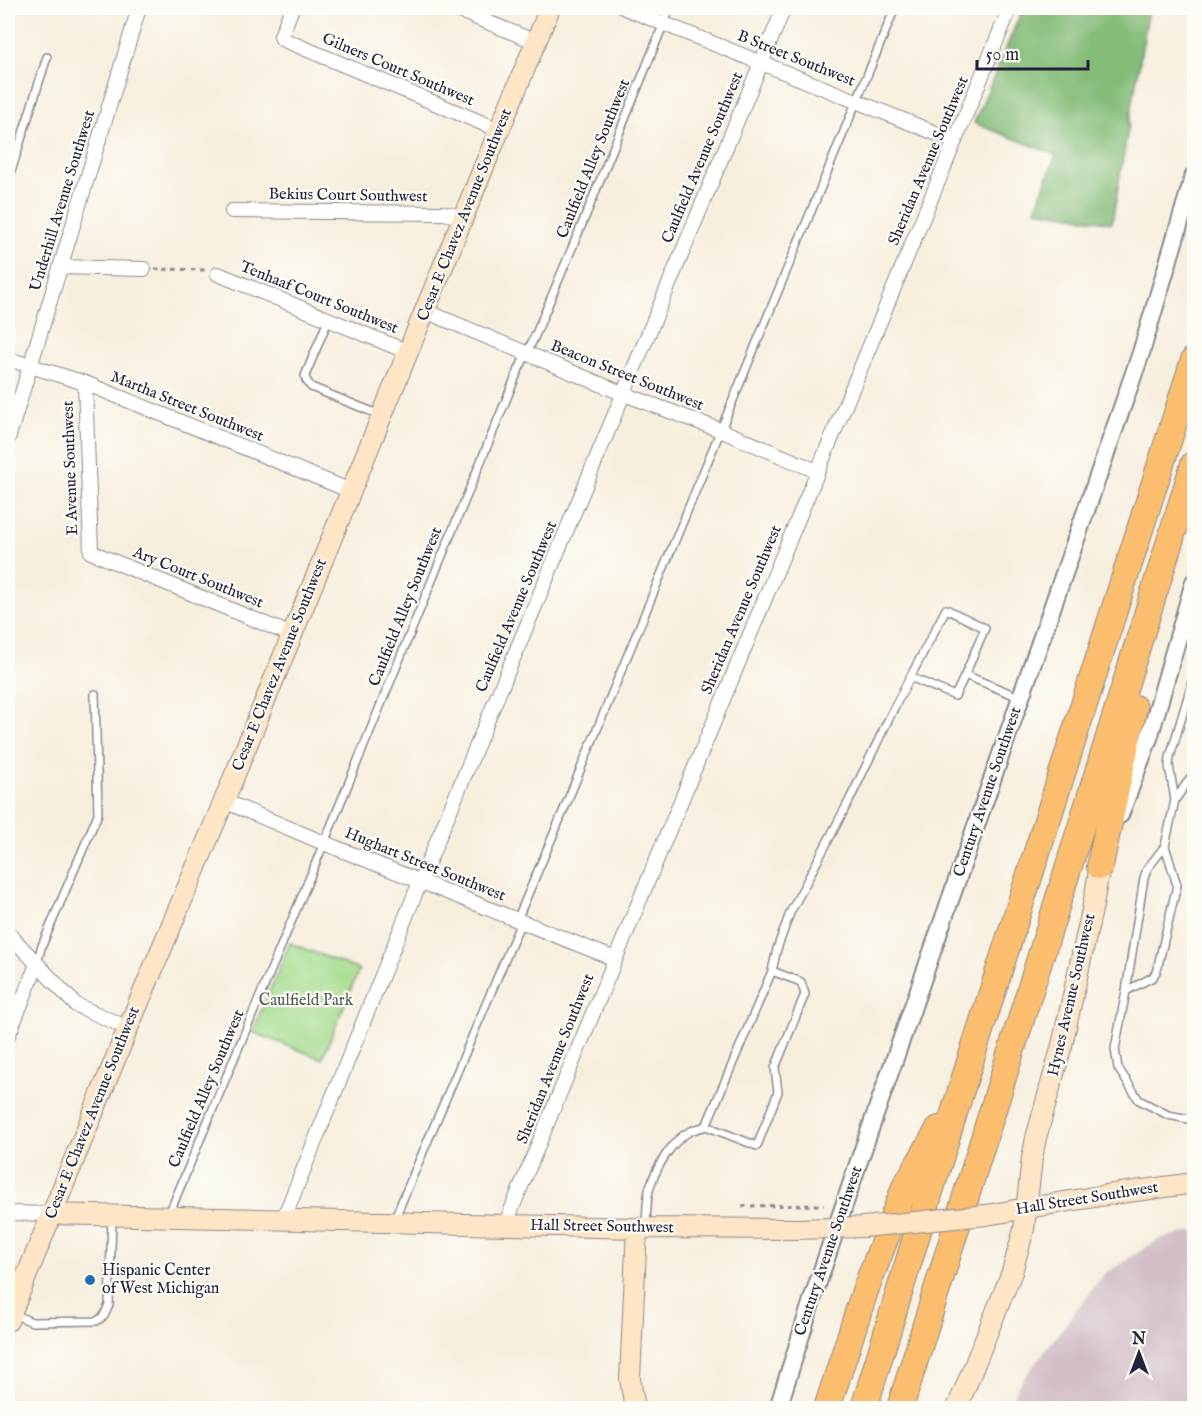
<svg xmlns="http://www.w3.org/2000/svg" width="1202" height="1416" font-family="'IM FELL English',serif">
  <rect width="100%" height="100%" fill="#fdfcf7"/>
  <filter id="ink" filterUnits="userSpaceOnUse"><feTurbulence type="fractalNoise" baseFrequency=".0167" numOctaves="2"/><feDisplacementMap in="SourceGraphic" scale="12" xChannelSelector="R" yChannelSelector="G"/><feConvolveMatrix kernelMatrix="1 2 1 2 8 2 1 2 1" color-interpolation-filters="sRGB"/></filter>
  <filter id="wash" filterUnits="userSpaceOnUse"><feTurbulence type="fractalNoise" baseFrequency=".008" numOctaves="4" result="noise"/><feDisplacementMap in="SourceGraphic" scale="24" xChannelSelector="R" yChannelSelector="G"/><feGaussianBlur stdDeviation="1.35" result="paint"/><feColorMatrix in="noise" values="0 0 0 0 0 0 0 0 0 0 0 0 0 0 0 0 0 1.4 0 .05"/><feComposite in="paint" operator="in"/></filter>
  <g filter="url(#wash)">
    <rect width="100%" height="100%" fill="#f7efde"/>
    <path fill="#d2bdc7" d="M 1194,1231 L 1194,1408 L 1008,1408 L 1018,1386 L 1104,1274 L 1161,1238 Z"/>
    <path fill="#a5dc8d" stroke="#647f64" stroke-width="1.5" d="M 290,943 L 359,970 L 322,1059 L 252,1032 Z"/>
    <path fill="#84bc78" stroke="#536f5a" stroke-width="1.5" d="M 1023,8 L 1149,8 L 1112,223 L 1035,210 L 1056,155 L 974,123 Z"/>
  </g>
  <g filter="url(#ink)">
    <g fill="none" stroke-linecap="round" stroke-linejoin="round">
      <defs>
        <path id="service" d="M 8,181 L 47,57
          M 329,318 L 305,376 L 306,380 L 311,387 L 380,415
          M 1194,676 L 1170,757 L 1169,766 L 1175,800 L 1165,846 L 1147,869 L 1144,878 L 1126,991 L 1115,1049 L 1118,1068 L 1139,1100 L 1168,1115 L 1194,1120
          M 910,677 L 955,696 L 965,675
          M 1175,800 L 1194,773
          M 517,920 L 560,819 L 895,8
          M 37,964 L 41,948 L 98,814 L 95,694
          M 1126,991 L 1153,977 L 1157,970 L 1177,885 L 1165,846
          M 706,1126 L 757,1146 L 778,1092 L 775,1068 L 805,994 L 801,982 L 772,971
          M 169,1214 L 317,860 L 518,371 L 535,336 L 588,210 L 670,8
          M 394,1220 L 521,922
          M 646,1225 C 647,1212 646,1196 651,1184 C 657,1167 672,1140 689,1132 C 694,1129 701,1128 706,1126 L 772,971 L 777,949 L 790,913 L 850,799 L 894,708 L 946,609 L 985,628 L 965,675 L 1019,697
          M 13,1314 L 32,1322 L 97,1321 L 104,1316 L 109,1305 L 112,1219"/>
        <path id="minor" d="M 292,8 L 281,36 L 282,39 L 499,130
          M 453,8 L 536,42
          M 625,8 L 955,141
          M 232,211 L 443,213 L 454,215 L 463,219
          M 60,267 L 144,269
          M 218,274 L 408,352
          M 425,311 L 624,394 L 720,430 L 817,471
          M 8,359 L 85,383 L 351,491
          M 85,383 L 91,552 L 292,635
          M 8,439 L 139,8
          M 224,801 L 324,843 L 615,959
          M 8,933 L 76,1005 L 128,1028
          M 8,1036 L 37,964
          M 8,1213 L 51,1214
          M 283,1220 L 413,899 L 784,8
          M 505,1225 L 1010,8"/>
        <path id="tertiary" d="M 1120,815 L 1149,738 L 1194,582
          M 778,1408 L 813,1297 L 859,1161 L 1141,353 L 1194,175"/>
        <path id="secondary" d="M 51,1214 L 637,1228 L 797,1229
          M 986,1215 L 1106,1195 L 1194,1183
          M 8,1321 L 128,1028 L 224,801 L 476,186 L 550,8
          M 635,1408 L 630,1379 L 637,1228
          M 957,1408 L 1012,1272 L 1024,1229 L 1032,1158 L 1036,1138 L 1062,1045 L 1093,905 L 1100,866"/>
        <path id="motorway" d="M 1100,866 L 1116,789 L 1134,708
          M 827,1408 L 865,1291 L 905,1187 L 939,1129
          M 864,1408 L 961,1090 L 1194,360
          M 900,1408 L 1194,464"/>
      </defs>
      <use href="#service" stroke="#8c888c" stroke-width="10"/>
      <use href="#minor" stroke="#8c888c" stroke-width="16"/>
      <use href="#tertiary" stroke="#8c888c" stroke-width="20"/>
      <use href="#secondary" stroke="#8c888c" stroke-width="22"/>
      <use href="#motorway" stroke="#8c888c" stroke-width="28"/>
      <path stroke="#8c888c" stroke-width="3" stroke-dasharray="4.5 4.5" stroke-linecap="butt" d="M 155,269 L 206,270
        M 742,1206 L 824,1205"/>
      <use href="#service" stroke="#fff" stroke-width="7"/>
      <use href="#minor" stroke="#fff" stroke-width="14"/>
      <use href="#tertiary" stroke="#fff" stroke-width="16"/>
      <use href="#secondary" stroke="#fde5c5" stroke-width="20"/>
      <use href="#motorway" stroke="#fabe6e" stroke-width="26"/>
      <path stroke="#22223b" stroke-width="4.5" stroke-dasharray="9 4.5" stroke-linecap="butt" d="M 1188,1408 L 1194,1381"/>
      <defs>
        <path id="secondary-bridge" d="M 797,1229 L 863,1227 L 986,1215"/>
      </defs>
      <use href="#secondary-bridge" stroke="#8c888c" stroke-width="22" stroke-linecap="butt"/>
      <use href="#secondary-bridge" stroke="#fde5c5" stroke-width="20"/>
    </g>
  </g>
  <circle fill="#1f6fb2" stroke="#fdfcf7" stroke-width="2" cx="90" cy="1280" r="6"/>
  <g text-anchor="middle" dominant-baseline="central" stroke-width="4.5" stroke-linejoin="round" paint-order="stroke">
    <g font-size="16" fill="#22223b" stroke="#fdfcf7">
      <text transform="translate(796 59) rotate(22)">B Street Southwest</text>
      <text transform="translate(398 70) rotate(23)">Gilners Court Southwest</text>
      <text transform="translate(703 158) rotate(-67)">Caulfield Avenue Southwest</text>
      <text transform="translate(594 159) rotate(-68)">Caulfield Alley Southwest</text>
      <text transform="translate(929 161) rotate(-67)">Sheridan Avenue Southwest</text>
      <text transform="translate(348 196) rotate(1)">Bekius Court Southwest</text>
      <text transform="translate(63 201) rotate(-73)">Underhill Avenue Southwest</text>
      <text transform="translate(465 215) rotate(-68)">Cesar E Chavez Avenue Southwest</text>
      <text transform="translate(319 298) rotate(22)">Tenhaaf Court Southwest</text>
      <text transform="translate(627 376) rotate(22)">Beacon Street Southwest</text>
      <text transform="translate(187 407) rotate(22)">Martha Street Southwest</text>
      <text transform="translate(71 468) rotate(-92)">E Avenue Southwest</text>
      <text transform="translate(198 578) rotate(22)">Ary Court Southwest</text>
      <text transform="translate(406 607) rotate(-68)">Caulfield Alley Southwest</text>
      <text transform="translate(517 607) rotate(-67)">Caulfield Avenue Southwest</text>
      <text transform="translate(742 610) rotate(-67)">Sheridan Avenue Southwest</text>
      <text transform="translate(280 665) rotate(-68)">Cesar E Chavez Avenue Southwest</text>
      <text transform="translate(988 792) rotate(-71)">Century Avenue Southwest</text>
      <text transform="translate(425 865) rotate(22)">Hughart Street Southwest</text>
      <text transform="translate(1072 995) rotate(-77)">Hynes Avenue Southwest</text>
      <text transform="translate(556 1059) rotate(-68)">Sheridan Avenue Southwest</text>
      <text transform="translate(207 1089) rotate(-67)">Caulfield Alley Southwest</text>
      <text transform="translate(93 1113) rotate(-68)">Cesar E Chavez Avenue Southwest</text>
      <text transform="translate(1087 1199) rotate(-9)">Hall Street Southwest</text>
      <text transform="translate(602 1227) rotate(1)">Hall Street Southwest</text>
      <text transform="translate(829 1251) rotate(-71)">Century Avenue Southwest</text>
    </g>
    <g font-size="16" fill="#495a54" stroke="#fdfcf7">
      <text x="306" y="1001">Caulfield Park</text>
    </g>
    <g font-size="16" fill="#22223b" stroke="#fdfcf7" text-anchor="start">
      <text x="102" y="1271">Hispanic Center<tspan x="102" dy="18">of West Michigan</tspan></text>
    </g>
  </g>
  <rect width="1202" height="1416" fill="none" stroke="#fdfcf7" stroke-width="30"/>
  <g transform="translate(1139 1353)" stroke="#fdfcf7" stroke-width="4.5" paint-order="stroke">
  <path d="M0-4.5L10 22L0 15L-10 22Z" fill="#22223b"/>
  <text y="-9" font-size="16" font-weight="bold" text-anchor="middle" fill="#22223b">N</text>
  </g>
  <path d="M977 60v9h111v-9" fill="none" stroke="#22223b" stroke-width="3"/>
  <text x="986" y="60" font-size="18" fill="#22223b" stroke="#fdfcf7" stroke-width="4.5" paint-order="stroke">50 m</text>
</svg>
